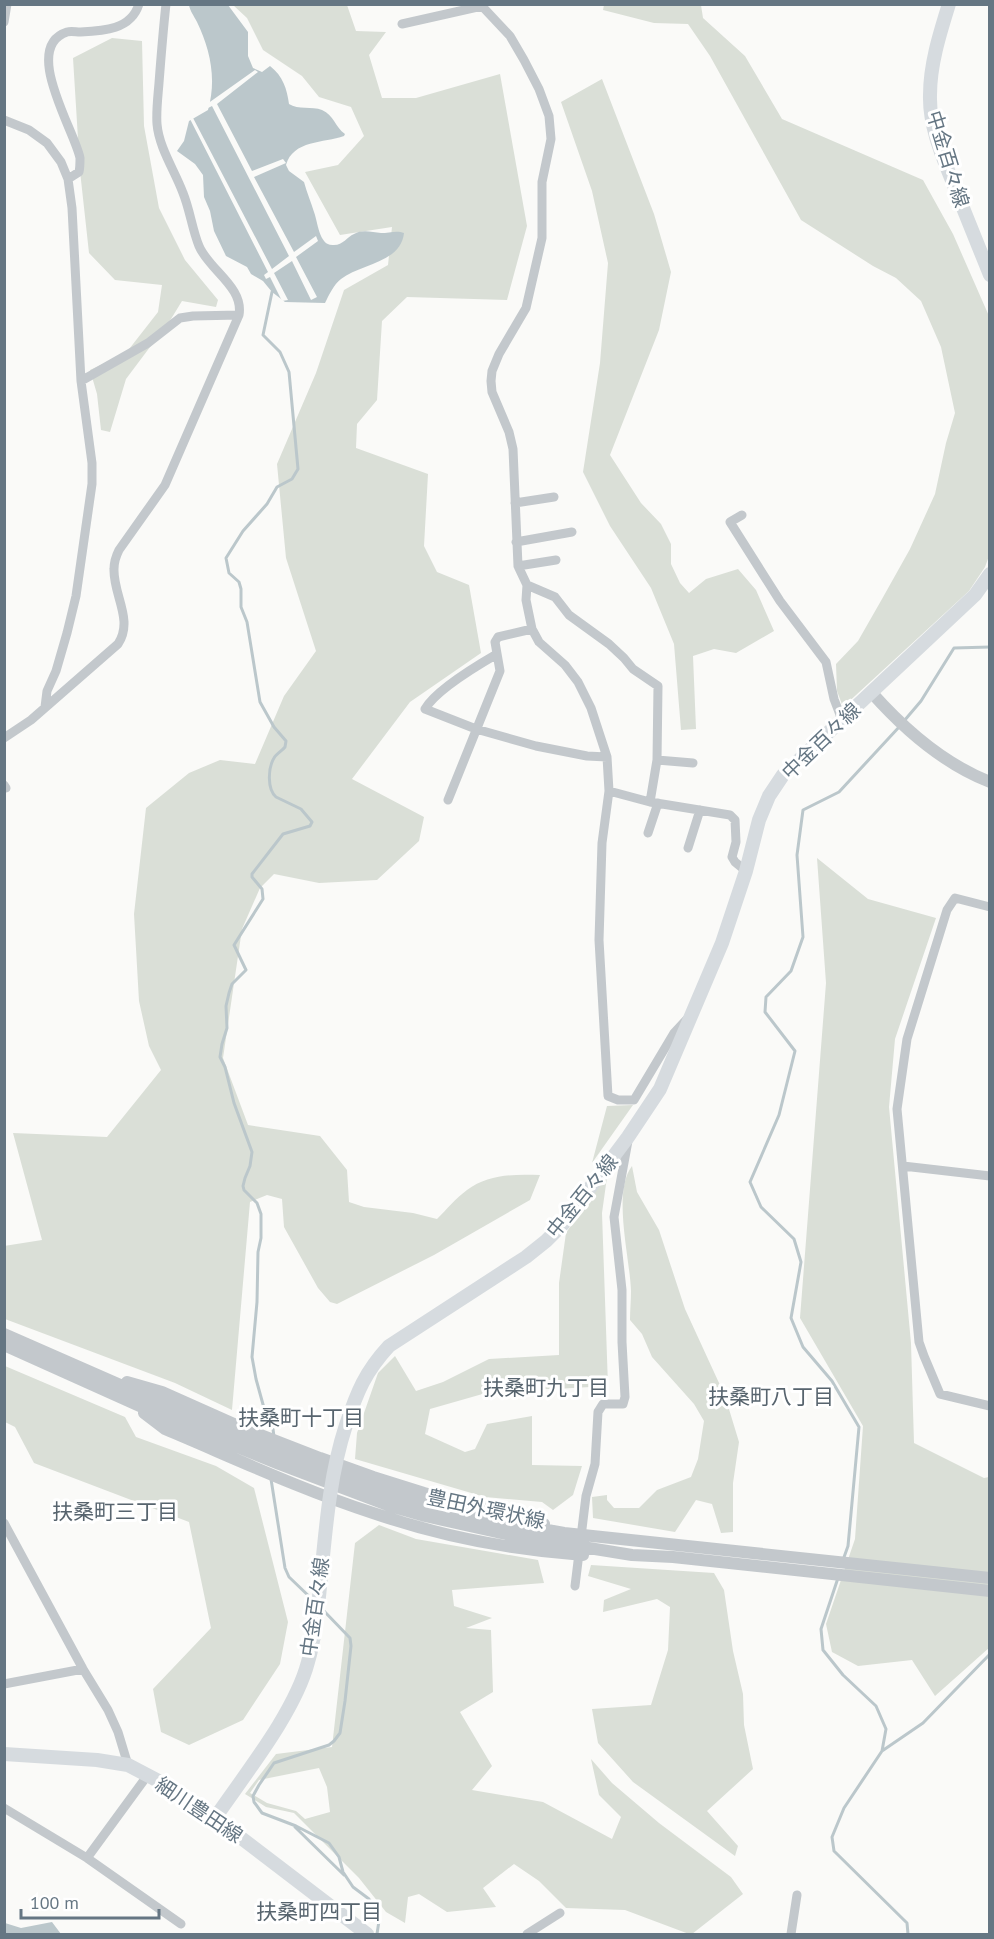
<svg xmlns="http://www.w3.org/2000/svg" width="994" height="1939" font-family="'PT Sans','Noto Sans JP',sans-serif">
  <rect width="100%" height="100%" fill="#fafaf8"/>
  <path fill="#dadfd7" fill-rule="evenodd" d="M 233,5 L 347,5 L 356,31 L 386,32 L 369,55 L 382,98 L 416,98 L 500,74 L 527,226 L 507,300 L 407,297 L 382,321 L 377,400 L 357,424 L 356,448 L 428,474 L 424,546 L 437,572 L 469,585 L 481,653 L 410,702 L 352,779 L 424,817 L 419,841 L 377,880 L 319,883 L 274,874 L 260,888 L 242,929 L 223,1058 L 248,1125 L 320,1136 L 347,1170 L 349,1202 L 364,1207 L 413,1213 L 437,1219 C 447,1209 456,1198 467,1190 C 488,1174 515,1174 540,1175 L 530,1200 L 434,1255 L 337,1304 L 330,1302 L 318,1288 L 284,1227 L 282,1199 L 267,1195 L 250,1202 L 232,1410 L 175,1383 L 5,1319 L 4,1246 L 42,1240 L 13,1133 L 107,1137 L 161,1070 L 149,1046 L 139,1001 L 134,914 L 146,808 L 189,773 L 220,760 L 255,764 L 284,696 L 316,651 L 286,558 L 277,464 L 316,373 L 344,290 L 388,265 L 392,227 L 340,235 L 305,172 L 338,165 L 364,136 L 351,107 L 319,97 L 302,76 L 263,50 L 247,18 Z
    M 604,5 L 701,5 L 703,18 L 745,56 L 782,119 L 923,180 L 953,234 L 989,316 L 989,556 L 985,567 L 969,591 L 843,707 L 837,691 L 836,664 L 858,641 L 882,599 L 910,549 L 935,494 L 946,443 L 955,413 L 941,347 L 921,301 L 896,278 L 873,266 L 801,220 L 710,56 L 688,24 L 654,23 L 603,10 Z
    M 112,38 L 142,41 L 144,126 L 159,208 L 185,260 L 218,300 L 216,307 L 182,301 L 171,319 L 126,379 L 110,432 L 101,430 L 97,394 L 90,370 L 126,353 L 158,312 L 162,285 L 115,280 L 89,253 L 80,171 L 73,58 Z
    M 602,79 L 654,214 L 671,272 L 659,330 L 610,455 L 641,503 L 661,524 L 671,544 L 671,564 L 680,583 L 689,593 L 706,579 L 738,569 L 756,590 L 774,631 L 736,653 L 714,649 L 693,656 L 696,729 L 681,730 L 674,644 L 651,588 L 610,526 L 583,472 L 600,363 L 608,263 L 592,191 L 561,102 Z
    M 817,858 L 868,899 L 936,918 L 895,1039 L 889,1107 L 911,1343 L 914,1443 L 984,1478 L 989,1477 L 990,1647 L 935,1696 L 912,1660 L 858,1666 L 832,1652 L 826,1624 L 855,1539 L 863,1426 L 800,1318 L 826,983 Z
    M 633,1105 L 592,1163 L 607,1106 Z
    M 632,1166 L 637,1192 L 659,1230 L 685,1309 L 725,1396 L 739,1442 L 733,1483 L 733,1532 L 721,1533 L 712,1504 L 696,1500 L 675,1532 L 593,1518 L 592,1497 L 607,1495 L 607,1500 L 614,1508 L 639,1508 L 657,1490 L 691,1477 L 698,1459 L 704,1421 L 694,1404 L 652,1357 L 642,1334 L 630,1320 C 630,1310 631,1301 631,1291 C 630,1258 612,1192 632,1166 Z
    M 608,1170 L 602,1213 L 608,1386 L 555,1389 L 500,1389 L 430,1409 L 425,1434 L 465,1452 L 475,1449 L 487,1424 L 532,1416 L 532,1465 L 582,1466 L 573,1495 L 553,1510 L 542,1502 L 485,1497 L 355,1459 L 357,1433 L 378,1373 L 395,1356 L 416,1391 L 443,1382 L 489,1359 L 559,1355 L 559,1283 L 566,1233 Z
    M 5,1366 L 125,1417 L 136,1437 L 216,1466 L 254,1488 L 288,1622 L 280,1664 L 243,1720 L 189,1745 L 161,1732 L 153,1689 L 211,1628 L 189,1522 L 34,1463 L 15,1427 L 5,1422 Z
    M 379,1525 L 416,1539 L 538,1560 L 544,1583 L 452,1590 L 454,1606 L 492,1618 L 466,1628 L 491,1630 L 493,1692 L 460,1712 L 492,1766 L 472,1790 L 543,1802 L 612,1839 L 621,1817 L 599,1795 L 591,1759 L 612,1783 L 659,1823 L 731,1877 L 743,1894 L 692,1934 L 689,1934 L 625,1910 L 566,1908 L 539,1881 L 514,1864 L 483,1888 L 496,1907 L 447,1912 L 419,1894 L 408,1897 L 405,1923 L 386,1912 L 359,1878 L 294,1813 L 266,1807 L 245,1794 L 276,1754 L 332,1747 L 355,1543 ZM 319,1768 L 327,1787 L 330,1812 L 305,1819 L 296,1811 L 267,1803 L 250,1793 L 259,1780 Z
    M 591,1565 L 714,1573 L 724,1590 L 733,1651 L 743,1694 L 744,1725 L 753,1769 L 707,1811 L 738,1846 L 735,1856 L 633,1782 L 598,1743 L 592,1709 L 651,1705 L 668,1650 L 670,1607 L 657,1599 L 603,1612 L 604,1600 L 631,1589 L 588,1576 Z"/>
  <path fill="#bbc7cb" d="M 189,5 L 228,5 L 248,32 L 248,56 L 253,68 L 262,72 L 270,66 C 283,76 287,89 289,104 C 298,110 312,106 322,110 C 334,115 335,127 345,134 L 344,136 C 324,143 293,140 286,165 L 289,171 L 304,182 C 307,193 311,202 314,212 C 318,222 319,247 334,245 C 343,245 347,237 354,234 C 362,229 372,232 381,233 C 389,233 397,230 404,233 C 401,263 360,264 341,279 C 334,284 329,295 325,303 L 285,302 L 272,292 L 263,281 L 251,274 L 247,267 L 226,256 L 214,231 L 210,211 L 204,197 L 203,175 L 195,164 L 177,151 L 184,141 L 189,121 L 208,110 C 217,79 210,49 197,22 C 194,16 190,11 189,5 Z
    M 52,1922 L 61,1934 L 5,1934 L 5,1923 L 21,1928 Z"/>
  <path fill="#fafaf8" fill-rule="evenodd" d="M 255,70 L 258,72 L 217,104 L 252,171 L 283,159 L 286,163 L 254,177 L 294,252 L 316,236 L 318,241 L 296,257 L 317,297 L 311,300 L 292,261 L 274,273 L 288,300 L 282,301 L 270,277 L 266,279 L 264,275 L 268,272 L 189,117 L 206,108 L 207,104 ZM 212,106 L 289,256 L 272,269 L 192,116 Z"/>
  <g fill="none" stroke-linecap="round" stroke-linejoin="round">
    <path stroke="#bbc7cb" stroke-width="3" d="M 272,292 L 263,335 L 280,352 L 289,372 L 298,469 L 292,479 L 277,487 L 267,504 L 243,531 L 226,558 L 229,573 L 239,582 L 241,589 L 241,607 L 247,622 L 260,702 L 274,727 L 286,741 L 285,747 C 282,751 276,754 274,758 C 268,768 267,789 276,797 L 301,809 L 312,822 L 310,826 L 283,834 L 252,874 L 252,877 L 262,889 L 263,899 L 234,945 L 246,970 L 232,984 L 229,993 L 226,1006 L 227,1028 L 222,1044 L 220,1057 L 225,1067 L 234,1103 L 252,1152 L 250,1166 L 245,1178 L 243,1186 L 244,1190 L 257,1203 L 261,1214 L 261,1238 L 258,1252 L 257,1302 L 252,1357 L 256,1379 L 264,1408 L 273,1429 L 274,1437
      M 904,721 L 921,701 L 954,648 L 990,647
      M 271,1479 L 285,1568 L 289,1577 L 314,1601
      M 843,1560 L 848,1546 L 859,1427 L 832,1381 L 803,1347 L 791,1318 L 801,1262 L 794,1239 L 761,1207 L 750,1182 L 779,1115 L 795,1051 L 765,1012 L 766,997 L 791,971 L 803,937 L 797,855 L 803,810 L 839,792 L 900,726
      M 838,1578 L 821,1629 L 823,1650 L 843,1675 L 876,1706 L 886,1729 L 882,1751 L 844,1808 L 832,1837 L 834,1851 L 907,1923 L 908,1934
      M 323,1610 L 350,1638 L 351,1646 L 345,1701 L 340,1733 L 334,1741 L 329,1745 L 274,1763 L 259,1785 L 253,1796 L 254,1802 L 262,1813 L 296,1826 L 329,1843 L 339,1857 L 343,1872 L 353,1887 L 369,1899 L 374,1906 L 379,1921 L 377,1934
      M 882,1751 L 923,1723 L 990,1654
      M 295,1827 L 344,1875"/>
    <path stroke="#c3c8cc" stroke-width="9" d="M 480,4 L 510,36 L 524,60 L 539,89 L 549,116 L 551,139 L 542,182 L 542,238 L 526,308 L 499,354 L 492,371 L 491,381 L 492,392 L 509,432 L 513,449 L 518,566 L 527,585 L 526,600 L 532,629 L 539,642 L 565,665 L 578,682 L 591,708 L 607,757 L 609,791 L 602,843 L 599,940 L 608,1096 L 618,1100 L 634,1100 L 674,1033 L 687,1019
      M 4,22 L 7,4
      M 402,24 L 482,6
      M 4,120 L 29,130 L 47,143 L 61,162 L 68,179 L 72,208 L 81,381 L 92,463 L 92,484 L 76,596 L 67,633 L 56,671 L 47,691 L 45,707
      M 68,179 L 79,172 C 80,168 80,163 80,158 C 75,131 21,47 67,32 C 71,31 76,32 80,32 C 103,31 131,30 139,4
      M 81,381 L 148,343 L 180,318 L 193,316 L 239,315
      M 515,503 L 554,497
      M 742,515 L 730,522 L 780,601 L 826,662 L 834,699 L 842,720
      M 516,542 L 572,532
      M 518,566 L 556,560
      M 527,585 L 555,597 L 569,615 L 609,644 L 624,658 L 633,669 L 658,686 L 657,760 L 650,802
      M 497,654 C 478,665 436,690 425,709 L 476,729 L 536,746 L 587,756 L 607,757
      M 4,738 L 31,720 L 118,644 C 134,620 113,595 114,569 C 114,562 116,556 119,550 L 165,485 L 239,315 C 244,287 209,270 199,246 C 192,229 190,210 183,193 C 175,171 159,148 157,124 C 156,111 158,96 159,83 C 161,57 163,31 166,4
      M 657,760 L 693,763
      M 4,785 L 6,788
      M 609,791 L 650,802 L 730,815 L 735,820 L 736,842 L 732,857 L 735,862 L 746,871
      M 448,800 L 500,671 L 495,642 L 498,637 L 532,629
      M 648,833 L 658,803
      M 688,848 L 700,810
      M 990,907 L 955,898 L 947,910 L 907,1039 L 897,1109 L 919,1342 L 924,1356 L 940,1394 L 990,1406
      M 903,1166 L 990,1176
      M 4,1523 L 83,1669 L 108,1710 L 118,1732 L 128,1765
      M 575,1586 L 586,1496 L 595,1464 L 598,1412 L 603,1404 L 623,1404 L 625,1397 L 622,1342 L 622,1290 L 614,1217 L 628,1141
      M 4,1684 L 83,1669
      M 4,1808 L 87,1858 L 147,1776
      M 87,1858 L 181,1924
      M 527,1934 L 560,1913
      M 791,1934 L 797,1895"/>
    <path stroke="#c3c8cc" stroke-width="12" d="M 872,693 C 904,729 944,764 990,782
      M 4,1334 L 216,1427 L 347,1480 L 441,1510 L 564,1533 L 990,1578
      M 4,1345 L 162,1416 L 279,1464 L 390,1506 L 425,1516 L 515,1536 L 632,1555 L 673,1557 L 990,1591
      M 127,1382 L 162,1392 L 245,1429 L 320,1458 L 373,1477 L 424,1493 L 472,1505 L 524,1515 L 544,1524
      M 144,1413 L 165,1429 C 234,1458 302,1490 373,1513 C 440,1536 512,1550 583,1555"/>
    <path stroke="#d6dbdf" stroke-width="14" d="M 949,4 C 940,33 930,64 930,95 C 929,129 945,162 957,193 C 968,220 979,247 990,275
      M 4,1754 L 97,1760 L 128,1765 L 168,1786 L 215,1818 L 367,1934
      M 215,1818 C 245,1774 295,1712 308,1662 C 316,1635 318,1605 321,1577 C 326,1525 330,1474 346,1425 C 357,1392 365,1372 389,1346 L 526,1257 L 546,1241 L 563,1224 L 628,1137 L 660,1089 L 722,943 L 746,871 L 759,820 L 769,796 L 783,775 L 975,595 L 990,574"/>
  </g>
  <g text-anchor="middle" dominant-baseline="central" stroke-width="6" stroke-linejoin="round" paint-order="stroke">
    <g font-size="20" fill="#657683" stroke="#fff">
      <text transform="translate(948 159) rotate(73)">中金百々線</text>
      <text transform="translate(821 741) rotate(-44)">中金百々線</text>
      <text transform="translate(582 1196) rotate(-51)">中金百々線</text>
      <text transform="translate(486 1509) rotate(12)">豊田外環状線</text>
      <text transform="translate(315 1607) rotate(-82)">中金百々線</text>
      <text transform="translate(199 1810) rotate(34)">細川豊田線</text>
    </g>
    <g font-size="21" fill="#57646e" stroke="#fff">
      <text x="546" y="1387">扶桑町九丁目</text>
      <text x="771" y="1396">扶桑町八丁目</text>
      <text x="301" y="1417">扶桑町十丁目</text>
      <text x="115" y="1511">扶桑町三丁目</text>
      <text x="319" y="1911">扶桑町四丁目</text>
    </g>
  </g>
  <rect width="994" height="1939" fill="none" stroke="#657683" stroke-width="12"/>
  <path d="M21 1909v9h138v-9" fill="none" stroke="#657683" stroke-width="3"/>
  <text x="30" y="1909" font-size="18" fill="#657683" stroke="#ffffff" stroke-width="4.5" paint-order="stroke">100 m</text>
</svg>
